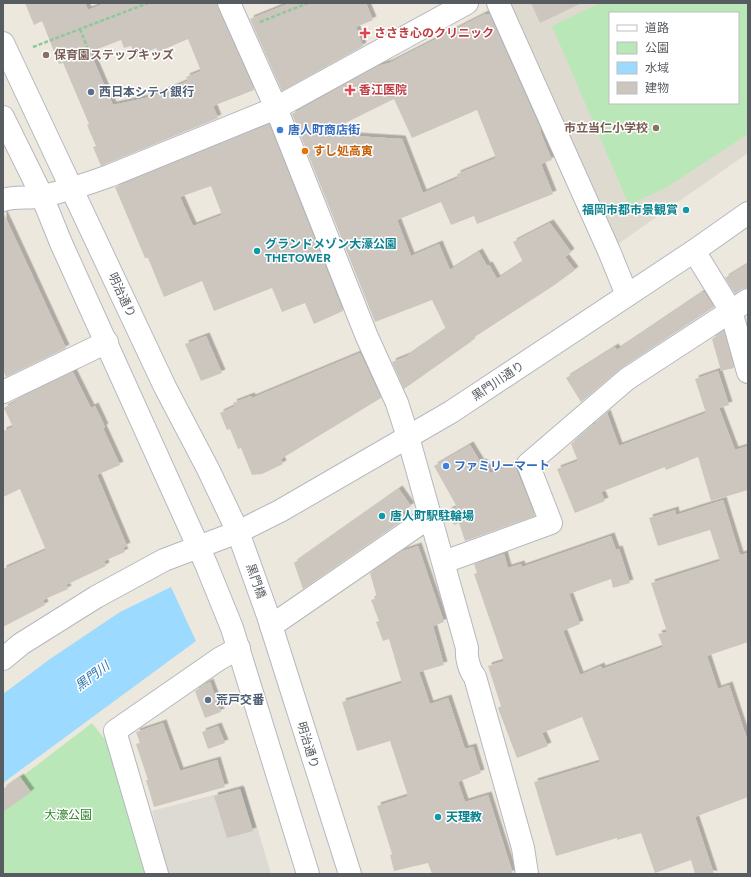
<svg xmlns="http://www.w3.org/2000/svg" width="751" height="877" font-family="Figtree,'Noto Sans JP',sans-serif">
  <defs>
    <filter id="shadow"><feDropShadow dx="3.5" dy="-3.5" stdDeviation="0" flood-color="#0004"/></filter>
  </defs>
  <rect width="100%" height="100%" fill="#ede8de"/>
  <path fill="#dcdad3" d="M 245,787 L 271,874 L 168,874 L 152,811 Z"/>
  <path fill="#dfdacf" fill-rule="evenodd" d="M 510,3 L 748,3 L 748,153 L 615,246 ZM 610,13 L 738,13 L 738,103 L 610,103 Z"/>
  <path fill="#bae7b7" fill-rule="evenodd" d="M 600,3 L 748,3 L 748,134 L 667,187 L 629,205 L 552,26 ZM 610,13 L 738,13 L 738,103 L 610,103 Z
    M 92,723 L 107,742 L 148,874 L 3,874 L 3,791 Z"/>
  <path fill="#9cdbff" d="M 171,587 L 196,641 L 3,783 L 3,694 L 50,659 L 120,612 Z"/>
  <path fill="#ccc6bf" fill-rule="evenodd" filter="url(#shadow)" d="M 25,3 L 85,3 L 88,10 L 105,3 L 217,3 L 218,8 L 259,101 L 254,90 L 213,106 L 218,118 L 101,166 L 93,147 L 96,146 L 87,125 L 89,124 L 63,63 L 59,64 L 42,21 L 34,25 ZM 188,39 L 201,71 L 186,77 L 188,81 L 150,97 L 113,105 L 90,52 L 121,40 L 124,48 L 131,46 L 136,57 L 156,48 L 158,52 Z
    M 290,3 L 366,3 L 373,20 L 356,27 L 363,46 L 282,91 L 250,19 Z
    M 531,3 L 582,3 L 540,23 Z
    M 485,14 L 489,14 L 541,130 L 540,131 L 552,160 L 541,164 L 553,194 L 477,224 L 474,216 L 451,225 L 441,202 L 397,220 L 411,256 L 439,244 L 450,270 L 479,252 L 487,266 L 489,265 L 497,279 L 523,262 L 513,242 L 550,223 L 571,252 L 565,257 L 575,270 L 553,286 L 470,340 L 472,341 L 404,389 L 392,362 L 407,356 L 446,329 L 432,300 L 375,322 L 292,114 L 378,66 L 389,63 ZM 394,99 L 412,138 L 477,110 L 496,158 L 457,174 L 458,178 L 423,193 L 402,139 L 323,134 Z
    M 269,124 L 343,311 L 314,324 L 305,303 L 282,312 L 272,288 L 214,311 L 202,281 L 164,297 L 148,258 L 145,258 L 115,187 ZM 211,186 L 222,215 L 193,226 L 180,197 Z
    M 3,212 L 66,348 L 6,377 L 3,370 Z
    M 748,264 L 748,288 L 742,289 L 735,294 L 725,278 Z
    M 703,292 L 704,292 L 714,307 L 620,369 L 581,402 L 566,378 L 615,347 L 617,350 Z
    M 724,331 L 734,368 L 721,371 L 712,339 Z
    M 206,336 L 222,373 L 201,381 L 185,344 Z
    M 360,353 L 381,398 L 281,459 L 283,464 L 262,474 L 252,475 L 241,448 L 238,449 L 230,429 L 227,430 L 220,413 L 235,406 L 233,403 L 251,396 L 252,398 Z
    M 718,371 L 729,405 L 719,408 L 735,450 L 748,446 L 748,490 L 711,501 L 698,457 L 666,470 L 665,467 L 601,492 L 605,501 L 575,513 L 557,469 L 578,461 L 571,444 L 591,426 L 595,424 L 595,423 L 607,413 L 619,446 L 706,413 L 695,379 Z
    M 73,372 L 91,408 L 95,406 L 105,427 L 103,428 L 120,465 L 97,475 L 127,546 L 123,548 L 125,552 L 104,561 L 106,566 L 66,585 L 68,589 L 43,600 L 45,605 L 3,627 L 3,569 L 46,550 L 20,489 L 3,497 L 3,431 L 13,427 L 4,408 L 17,401 L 16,399 Z
    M 470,445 L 481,463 L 483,462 L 490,473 L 516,464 L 516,469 L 535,516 L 465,541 L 459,523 L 454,525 L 448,511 L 457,507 L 434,466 Z
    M 399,489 L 411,506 L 402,512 L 406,518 L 303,589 L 294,563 Z
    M 723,500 L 740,555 L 748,553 L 748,642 L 707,656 L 718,689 L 729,685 L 748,742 L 748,797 L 695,817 L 714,874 L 695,874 L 691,860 L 655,873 L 641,833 L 617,840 L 617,838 L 556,856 L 534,782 L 600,762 L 582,717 L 542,733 L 548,746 L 517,758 L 498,708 L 501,706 L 488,666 L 504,661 L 474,574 L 477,573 L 474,564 L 504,554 L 508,568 L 521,564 L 522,567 L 611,536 L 616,550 L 619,549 L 630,583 L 613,588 L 611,579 L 569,594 L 580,624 L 563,631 L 580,675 L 601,666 L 602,669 L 663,647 L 658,634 L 667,632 L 651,583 L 720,561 L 710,530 L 658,546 L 649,518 L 675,510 L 676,515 Z
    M 418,546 L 444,622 L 433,626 L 444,665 L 419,672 L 430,704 L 448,698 L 465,749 L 473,747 L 481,773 L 458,782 L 465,802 L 488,795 L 513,874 L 432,874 L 428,863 L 394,871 L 390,855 L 392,854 L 377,806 L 408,796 L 390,741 L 357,751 L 342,702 L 402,683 L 389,639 L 383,641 L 376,622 L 379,621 L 371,600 L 377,598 L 370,573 L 403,551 Z
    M 210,682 L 221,712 L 205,718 L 195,691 L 204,685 Z
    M 163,723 L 180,771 L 217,760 L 225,787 L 154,807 L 146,780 L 148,780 L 136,744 L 140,743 L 136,732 Z
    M 218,726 L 225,743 L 208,749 L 202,732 Z
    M 20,777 L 31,792 L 3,812 L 3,789 Z
    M 240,789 L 253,831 L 227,838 L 214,796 Z"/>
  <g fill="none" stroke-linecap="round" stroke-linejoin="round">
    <defs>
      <path id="street" d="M 229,3 L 276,108 L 367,337 L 397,403 L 408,437 L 467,648 C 466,657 469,670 475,677 L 523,848 L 527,874
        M 498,3 L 609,251 L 627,295
        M 3,200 C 16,196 30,199 43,196 C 66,191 87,184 109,176 L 276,108 L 467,3
        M 694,251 L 731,311 L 748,372
        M 3,392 L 107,342
        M 444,562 L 551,523 L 528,464 L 627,379 L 748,300
        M 271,626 L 431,516
        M 157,874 L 115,731 L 219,659 L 239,648"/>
      <path id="secondary" d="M 3,43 L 165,387 L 208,469 L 238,532 L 268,616 L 350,874
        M 3,117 L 42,196 L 61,243 L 206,564 L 232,628 L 308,874
        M 3,659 L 21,644 L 96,597 L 164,560 L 238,532 L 280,511 L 451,412 L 694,251 L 748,213"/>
    </defs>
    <use href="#street" stroke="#b4b8bd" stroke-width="24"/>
    <use href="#secondary" stroke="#b4b9bf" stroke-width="24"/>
    <path stroke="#90c89b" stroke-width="2.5" stroke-dasharray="4 2" stroke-linecap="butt" d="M 260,22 L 308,3
      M 80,29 L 92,59
      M 33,47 L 148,3"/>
    <use href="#street" stroke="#fff" stroke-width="22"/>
    <use href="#secondary" stroke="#fff" stroke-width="22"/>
  </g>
  <g fill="#e0444e" stroke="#fff" stroke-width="1.5">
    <path d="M363 27h4v4h4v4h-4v4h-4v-4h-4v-4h4z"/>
    <path d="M348 84h4v4h4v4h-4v4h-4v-4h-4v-4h4z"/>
  </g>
  <g fill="#8d6e63" stroke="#fff" stroke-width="1.5">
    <circle cx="46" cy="55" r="4"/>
    <circle cx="656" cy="128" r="4"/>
  </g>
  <g fill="#5c6f8a" stroke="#fff" stroke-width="1.5">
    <circle cx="91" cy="92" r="4"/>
    <circle cx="208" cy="700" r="4"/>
  </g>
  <g fill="#3f7fe0" stroke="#fff" stroke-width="1.5">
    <circle cx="280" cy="130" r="4"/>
    <circle cx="446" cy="466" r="4"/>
  </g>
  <circle fill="#e8710a" stroke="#fff" stroke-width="1.5" cx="305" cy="151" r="4"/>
  <g fill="#0f9aa8" stroke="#fff" stroke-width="1.5">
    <circle cx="686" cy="210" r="4"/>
    <circle cx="257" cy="251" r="4"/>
    <circle cx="382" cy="516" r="4"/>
    <circle cx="438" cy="817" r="4"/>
  </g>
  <g text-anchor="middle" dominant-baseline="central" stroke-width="3" stroke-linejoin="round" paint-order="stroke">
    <g font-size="12" font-weight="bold" fill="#be3a42" stroke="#fff" text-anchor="start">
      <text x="374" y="33">ささき心のクリニック</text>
      <text x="359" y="90">香江医院</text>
    </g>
    <g font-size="12" font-weight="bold" fill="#785e54" stroke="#fff" text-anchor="start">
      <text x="54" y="55">保育園ステップキッズ</text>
      <text x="648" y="128" text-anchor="end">市立当仁小学校</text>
    </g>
    <g font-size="12" font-weight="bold" fill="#4e5e75" stroke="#fff" text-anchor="start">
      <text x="99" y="92">西日本シティ銀行</text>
      <text x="216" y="700">荒戸交番</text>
    </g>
    <g font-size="12" font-weight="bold" fill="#366cbe" stroke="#fff" text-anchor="start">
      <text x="288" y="130">唐人町商店街</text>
      <text x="454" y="466">ファミリーマート</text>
    </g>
    <g font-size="12" font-weight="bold" fill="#c56008" stroke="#fff" text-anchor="start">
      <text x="313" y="151">すし処高寅</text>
    </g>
    <g font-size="12" font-weight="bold" fill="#0d838f" stroke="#fff" text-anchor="start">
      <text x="678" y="210" text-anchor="end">福岡市都市景観賞</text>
      <text x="265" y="244">グランドメゾン大濠公園<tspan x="265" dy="14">THETOWER</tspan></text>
      <text x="390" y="516">唐人町駅駐輪場</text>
      <text x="446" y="817">天理教</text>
    </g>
    <g font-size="12" fill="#575c61" stroke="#fff">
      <text transform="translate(122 295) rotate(65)">明治通り</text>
      <text transform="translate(498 381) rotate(-34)">黒門川通り</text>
      <text transform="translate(256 581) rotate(71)">黒門橋</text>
      <text transform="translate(308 745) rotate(73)">明治通り</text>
    </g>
    <g font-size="12" fill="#2e842c" stroke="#fff">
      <text x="68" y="815">大濠公園</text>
    </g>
    <g font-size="13" font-style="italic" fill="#2f77b1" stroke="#fff">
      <text transform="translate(92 676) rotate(-37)">黒門川</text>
    </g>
  </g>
  <rect width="751" height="877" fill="none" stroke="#575c61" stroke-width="8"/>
  <rect x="609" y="12" width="130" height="92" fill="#ffffff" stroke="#bcbec0"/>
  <rect x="617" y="25" width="20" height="6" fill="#ffffff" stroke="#bcbec0"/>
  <text x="645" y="32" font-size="12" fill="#575c61">道路</text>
  <rect x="617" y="42" width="20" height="12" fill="#bae7b7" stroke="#bcbec0"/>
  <text x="645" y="52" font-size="12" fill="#575c61">公園</text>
  <rect x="617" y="62" width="20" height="12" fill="#9cdbff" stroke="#bcbec0"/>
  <text x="645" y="72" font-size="12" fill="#575c61">水域</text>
  <rect x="617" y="82" width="20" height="12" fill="#ccc6bf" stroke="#bcbec0"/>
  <text x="645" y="92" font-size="12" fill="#575c61">建物</text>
</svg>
